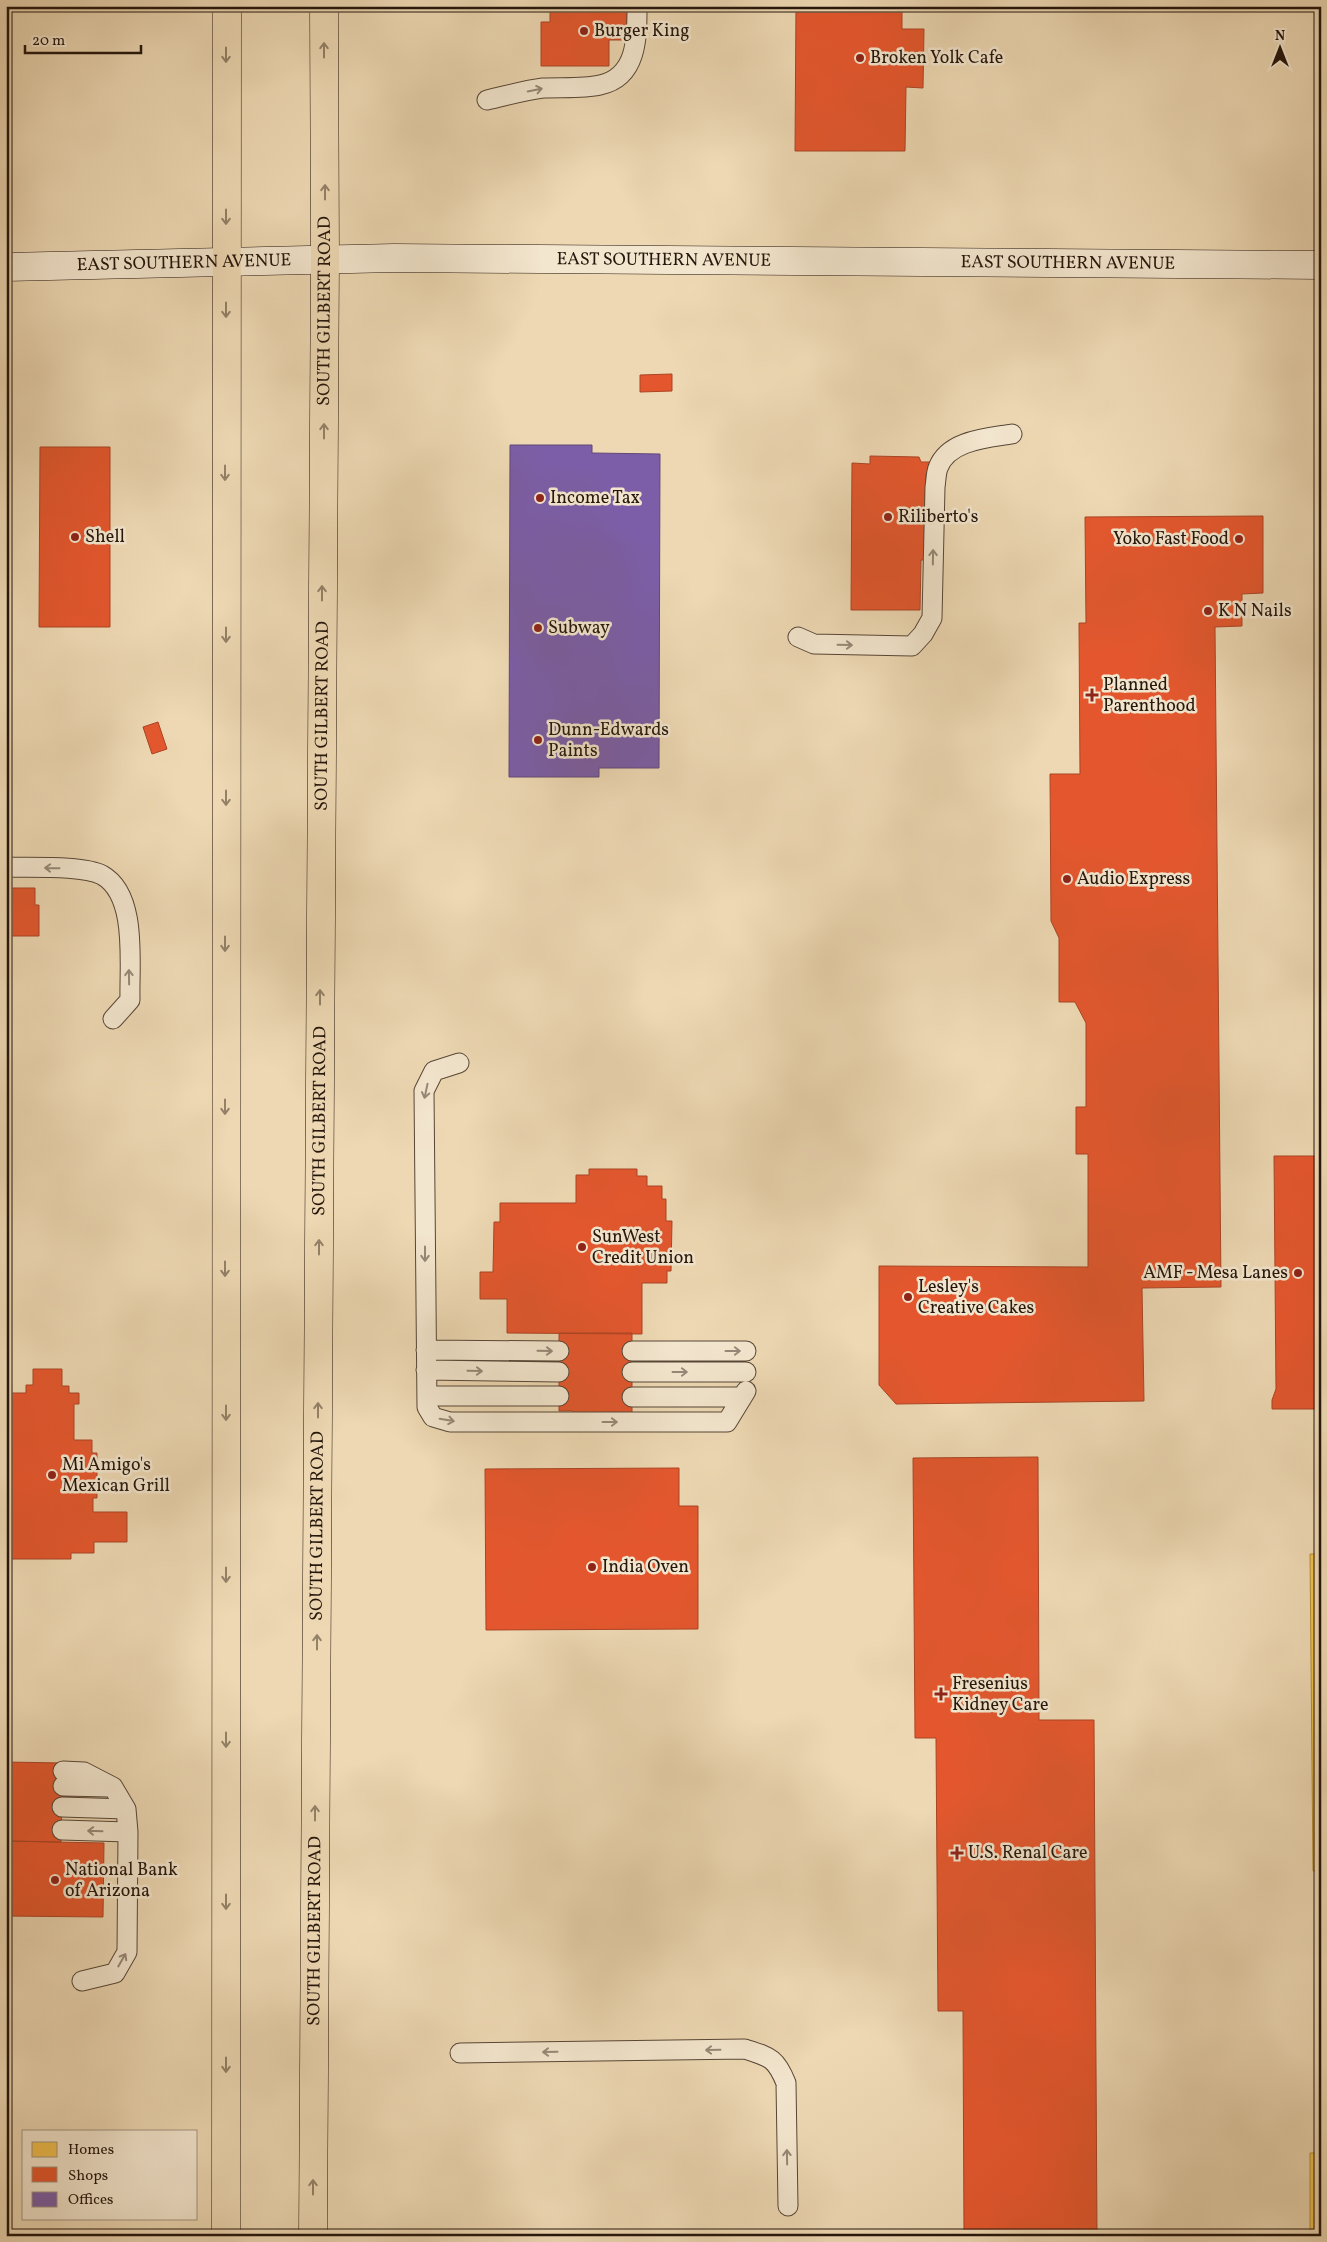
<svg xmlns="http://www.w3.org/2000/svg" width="1327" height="2242" font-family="Vollkorn,serif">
  <rect width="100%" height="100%" fill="#edd8b3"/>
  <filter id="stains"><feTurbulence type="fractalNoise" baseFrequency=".004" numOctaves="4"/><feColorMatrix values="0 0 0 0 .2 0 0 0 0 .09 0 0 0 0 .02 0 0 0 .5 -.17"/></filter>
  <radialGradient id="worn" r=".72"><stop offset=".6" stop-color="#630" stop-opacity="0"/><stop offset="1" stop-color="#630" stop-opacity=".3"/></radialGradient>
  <path fill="#f2c14e" stroke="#b48e3a" d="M 1310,1554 L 1321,1554 L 1321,1871 L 1313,1871 Z
    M 1310,2153 L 1321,2153 L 1321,2236 L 1310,2236 Z"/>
  <path fill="#e4572e" stroke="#ab4424" d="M 550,6 L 628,6 L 628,40 L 609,40 L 609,66 L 541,66 L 541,22 L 550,22 Z
    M 796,6 L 902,6 L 902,29 L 924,29 L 923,88 L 906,87 L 905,151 L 795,151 Z
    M 672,374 L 672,391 L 640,392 L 640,375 Z
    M 40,447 L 110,447 L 110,627 L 39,627 Z
    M 870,456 L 919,457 L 921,462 L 930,462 L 930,474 L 926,474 L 925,560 L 921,560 L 920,610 L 851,610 L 852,463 L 870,464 Z
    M 1263,516 L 1263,593 L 1242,594 L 1242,626 L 1215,627 L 1221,1287 L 1142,1288 L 1144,1401 L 896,1404 L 879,1385 L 879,1266 L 1088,1267 L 1088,1154 L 1076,1154 L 1076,1107 L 1086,1107 L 1086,1023 L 1075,1002 L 1059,1002 L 1059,938 L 1051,921 L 1050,774 L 1080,774 L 1079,623 L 1086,623 L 1085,517 Z
    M 158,722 L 167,749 L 152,754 L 143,727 Z
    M 6,888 L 35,888 L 35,905 L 39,905 L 39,936 L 6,936 Z
    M 1274,1156 L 1321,1156 L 1321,1409 L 1272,1409 L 1272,1400 L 1276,1389 Z
    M 589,1169 L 637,1169 L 637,1176 L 647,1176 L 647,1186 L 662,1186 L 662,1199 L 666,1199 L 666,1221 L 672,1221 L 671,1271 L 667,1271 L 667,1283 L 642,1283 L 642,1334 L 507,1333 L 507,1299 L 480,1299 L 480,1272 L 493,1272 L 494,1222 L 500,1222 L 500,1203 L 576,1203 L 576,1175 L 589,1175 Z
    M 559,1333 L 632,1333 L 632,1413 L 616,1413 L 616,1417 L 573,1417 L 573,1411 L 559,1411 Z
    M 33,1369 L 62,1369 L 62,1386 L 69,1386 L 69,1393 L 79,1393 L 79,1404 L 74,1404 L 74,1440 L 92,1440 L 92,1453 L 97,1453 L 97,1498 L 93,1498 L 93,1512 L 127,1512 L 127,1542 L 94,1542 L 94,1553 L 71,1553 L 71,1559 L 6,1559 L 6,1393 L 26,1393 L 26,1385 L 33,1385 Z
    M 1038,1457 L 1039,1720 L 1094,1720 L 1097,2236 L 964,2236 L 963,2011 L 938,2011 L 936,1738 L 915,1738 L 913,1458 Z
    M 679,1468 L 679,1506 L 698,1506 L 698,1629 L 486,1630 L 485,1469 Z
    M 6,1762 L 63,1763 L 61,1842 L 6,1841 Z
    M 6,1841 L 104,1843 L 103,1917 L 6,1916 Z"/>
  <path fill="#7b5ea7" stroke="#614878" d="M 510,445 L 592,445 L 592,453 L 660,454 L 659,768 L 599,768 L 599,777 L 509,777 Z"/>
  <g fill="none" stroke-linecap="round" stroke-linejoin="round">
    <defs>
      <path id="lane" d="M 487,100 C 505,96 525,90 543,88 C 561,87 583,89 600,85 C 638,77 637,36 637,6
        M 798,637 L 814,644 L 912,646 L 923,634 L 932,618 L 935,487 C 936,481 936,473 938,468 C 948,440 988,438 1012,434
        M 6,867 C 28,868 83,865 102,875 C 138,895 129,964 130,1000 L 113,1019
        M 459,1063 L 434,1071 L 424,1091 L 427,1407 L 433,1417 L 450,1422 L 727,1422 L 746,1391
        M 426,1350 L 559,1351
        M 632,1351 L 746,1351
        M 426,1370 L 559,1372
        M 632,1372 L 746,1372
        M 427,1396 L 559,1396
        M 632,1397 L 741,1397
        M 63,1771 L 84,1772 L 113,1787 L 126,1809 L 128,1832 L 127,1952 L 115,1973 L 82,1981
        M 63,1786 L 109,1787
        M 62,1807 L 126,1809
        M 62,1830 L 128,1832
        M 460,2053 L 745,2049 C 770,2057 776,2058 786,2083 L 788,2206"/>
      <g id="secondary">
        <path id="s1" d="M 6,267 L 394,258 L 1321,265"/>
      </g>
      <g id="primary">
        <path d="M 226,2236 L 227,6"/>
        <path id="s2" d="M 313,2236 L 325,259 L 324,6"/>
      </g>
    </defs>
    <use href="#lane" stroke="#574636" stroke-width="21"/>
    <use href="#secondary" stroke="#25160c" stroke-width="29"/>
    <use href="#primary" stroke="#25160c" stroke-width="29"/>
    <use href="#lane" stroke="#f3e6ce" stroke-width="19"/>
    <use href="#secondary" stroke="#f3e6ce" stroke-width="28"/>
    <use href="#primary" stroke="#edd8b3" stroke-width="28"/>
  </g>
  <defs><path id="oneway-shaft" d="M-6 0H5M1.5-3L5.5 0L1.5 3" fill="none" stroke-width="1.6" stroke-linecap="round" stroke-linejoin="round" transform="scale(1.25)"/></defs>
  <g stroke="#938168">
    <use href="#oneway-shaft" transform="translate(324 50) rotate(-90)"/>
    <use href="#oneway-shaft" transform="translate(226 55) rotate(90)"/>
    <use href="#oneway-shaft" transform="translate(325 192) rotate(-90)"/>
    <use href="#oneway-shaft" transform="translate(226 217) rotate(90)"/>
    <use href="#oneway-shaft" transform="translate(226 310) rotate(90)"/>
    <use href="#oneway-shaft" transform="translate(324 431) rotate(-90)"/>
    <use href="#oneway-shaft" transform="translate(225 473) rotate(90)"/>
    <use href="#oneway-shaft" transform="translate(322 593) rotate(-90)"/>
    <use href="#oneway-shaft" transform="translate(226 635) rotate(90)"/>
    <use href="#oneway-shaft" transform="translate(226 798) rotate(90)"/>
    <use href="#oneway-shaft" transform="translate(225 944) rotate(90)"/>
    <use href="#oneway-shaft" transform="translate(320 997) rotate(-90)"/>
    <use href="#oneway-shaft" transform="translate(225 1107) rotate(90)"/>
    <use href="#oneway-shaft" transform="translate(319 1247) rotate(-90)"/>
    <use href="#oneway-shaft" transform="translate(225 1269) rotate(90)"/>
    <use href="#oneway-shaft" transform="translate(318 1410) rotate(-90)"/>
    <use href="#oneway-shaft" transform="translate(226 1413) rotate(90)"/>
    <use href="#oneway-shaft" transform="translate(226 1575) rotate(90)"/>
    <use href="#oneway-shaft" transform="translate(317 1642) rotate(-90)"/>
    <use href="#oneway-shaft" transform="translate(226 1740) rotate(90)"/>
    <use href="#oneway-shaft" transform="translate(315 1813) rotate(-90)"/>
    <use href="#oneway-shaft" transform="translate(226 1902) rotate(90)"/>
    <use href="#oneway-shaft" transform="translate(226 2065) rotate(90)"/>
    <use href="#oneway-shaft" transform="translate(313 2187) rotate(-90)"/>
  </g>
  <g stroke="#968877">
    <use href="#oneway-shaft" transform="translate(535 90) rotate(-11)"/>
    <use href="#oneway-shaft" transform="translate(933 557) rotate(-89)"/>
    <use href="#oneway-shaft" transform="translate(845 645) rotate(1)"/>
    <use href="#oneway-shaft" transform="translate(52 868) rotate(-179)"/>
    <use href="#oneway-shaft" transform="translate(129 977) rotate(-91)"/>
    <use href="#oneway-shaft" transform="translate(426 1091) rotate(102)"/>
    <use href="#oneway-shaft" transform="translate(425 1254) rotate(90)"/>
    <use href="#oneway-shaft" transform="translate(545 1351) rotate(1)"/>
    <use href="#oneway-shaft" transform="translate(733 1351)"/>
    <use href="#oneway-shaft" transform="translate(475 1371) rotate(1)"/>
    <use href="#oneway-shaft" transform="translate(680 1372)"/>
    <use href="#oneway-shaft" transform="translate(447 1420) rotate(10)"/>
    <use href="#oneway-shaft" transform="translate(610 1422)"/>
    <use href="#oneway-shaft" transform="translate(95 1831) rotate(-178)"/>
    <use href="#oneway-shaft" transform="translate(122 1960) rotate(-60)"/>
    <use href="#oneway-shaft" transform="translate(713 2050) rotate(179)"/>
    <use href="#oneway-shaft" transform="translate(550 2052) rotate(179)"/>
    <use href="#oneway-shaft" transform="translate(787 2157) rotate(-91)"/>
  </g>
  <g fill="#8f2418" stroke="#f3e6ce" stroke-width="2">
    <circle cx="584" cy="31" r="5"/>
    <circle cx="860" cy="58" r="5"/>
    <circle cx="540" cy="498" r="5"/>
    <circle cx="888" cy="517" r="5"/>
    <circle cx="75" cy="537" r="5"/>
    <circle cx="1239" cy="539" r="5"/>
    <circle cx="1208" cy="611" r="5"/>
    <circle cx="538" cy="628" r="5"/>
    <path d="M1089.5 687.5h5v5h5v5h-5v5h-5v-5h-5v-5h5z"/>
    <circle cx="538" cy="740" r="5"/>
    <circle cx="1067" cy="879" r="5"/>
    <circle cx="582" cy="1247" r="5"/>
    <circle cx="1298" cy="1273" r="5"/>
    <circle cx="908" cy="1297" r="5"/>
    <circle cx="52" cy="1475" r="5"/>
    <circle cx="592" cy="1567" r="5"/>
    <path d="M938.5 1686.5h5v5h5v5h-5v5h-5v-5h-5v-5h5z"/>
    <path d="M954.5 1845.5h5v5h5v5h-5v5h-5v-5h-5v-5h5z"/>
    <circle cx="55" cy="1880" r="5"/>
  </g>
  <g text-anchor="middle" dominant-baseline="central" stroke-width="5" stroke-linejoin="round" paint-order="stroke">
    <g font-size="18" fill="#25160c" stroke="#f3e6ce" text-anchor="start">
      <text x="594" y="31">Burger King</text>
      <text x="870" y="58">Broken Yolk Cafe</text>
      <text x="550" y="498">Income Tax</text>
      <text x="898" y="517">Riliberto's</text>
      <text x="85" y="537">Shell</text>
      <text x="1229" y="539" text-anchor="end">Yoko Fast Food</text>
      <text x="1218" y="611">K N Nails</text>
      <text x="548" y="628">Subway</text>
      <text x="1103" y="685">Planned<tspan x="1103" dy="21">Parenthood</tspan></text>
      <text x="548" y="730">Dunn-Edwards<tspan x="548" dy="21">Paints</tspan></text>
      <text x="1077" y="879">Audio Express</text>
      <text x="592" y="1237">SunWest<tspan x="592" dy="21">Credit Union</tspan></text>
      <text x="1288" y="1273" text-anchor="end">AMF - Mesa Lanes</text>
      <text x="918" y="1287">Lesley's<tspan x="918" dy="21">Creative Cakes</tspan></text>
      <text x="62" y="1465">Mi Amigo's<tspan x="62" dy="21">Mexican Grill</tspan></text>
      <text x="602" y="1567">India Oven</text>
      <text x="952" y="1684">Fresenius<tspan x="952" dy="21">Kidney Care</tspan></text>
      <text x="968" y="1853">U.S. Renal Care</text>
      <text x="65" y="1870">National Bank<tspan x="65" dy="21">of Arizona</tspan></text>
    </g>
    <g font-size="18" fill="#25160c" stroke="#f3e6ce">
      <text stroke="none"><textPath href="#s1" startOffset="658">EAST SOUTHERN AVENUE</textPath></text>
      <text stroke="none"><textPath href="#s1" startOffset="178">EAST SOUTHERN AVENUE</textPath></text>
      <text stroke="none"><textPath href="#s1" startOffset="1062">EAST SOUTHERN AVENUE</textPath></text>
      <text stroke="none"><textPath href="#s2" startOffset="1925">SOUTH GILBERT ROAD</textPath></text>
      <text stroke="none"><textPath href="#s2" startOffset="1520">SOUTH GILBERT ROAD</textPath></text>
      <text stroke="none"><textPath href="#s2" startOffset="1115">SOUTH GILBERT ROAD</textPath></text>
      <text stroke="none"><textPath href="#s2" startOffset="710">SOUTH GILBERT ROAD</textPath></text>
      <text stroke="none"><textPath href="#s2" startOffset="305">SOUTH GILBERT ROAD</textPath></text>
    </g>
  </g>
  <rect width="1327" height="2242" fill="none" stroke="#edd8b3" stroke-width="25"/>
  <rect x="8" y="8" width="1312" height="2227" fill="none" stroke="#25160c" stroke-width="2.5"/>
  <rect x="12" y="12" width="1302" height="2217" fill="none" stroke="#25160c"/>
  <rect x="22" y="2130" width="175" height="90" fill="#f3e6ce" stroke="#a19380"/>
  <rect x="32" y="2142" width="25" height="15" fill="#f2c14e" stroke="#a19380"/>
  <text x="68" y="2154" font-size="15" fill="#25160c">Homes</text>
  <rect x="32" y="2167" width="25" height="15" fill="#e4572e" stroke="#a19380"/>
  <text x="68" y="2180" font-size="15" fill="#25160c">Shops</text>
  <rect x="32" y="2192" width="25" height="15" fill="#7b5ea7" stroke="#a19380"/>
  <text x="68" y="2204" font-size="15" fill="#25160c">Offices</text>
  <g transform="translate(1280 48)" stroke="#f3e6ce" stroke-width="4" paint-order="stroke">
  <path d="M0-4L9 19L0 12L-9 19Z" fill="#25160c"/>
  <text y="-8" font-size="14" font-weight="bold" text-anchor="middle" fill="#25160c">N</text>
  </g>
  <path d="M25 45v8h116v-8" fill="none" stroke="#25160c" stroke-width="2.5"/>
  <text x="32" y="45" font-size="15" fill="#25160c" stroke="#f3e6ce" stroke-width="4" paint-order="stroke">20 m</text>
  <rect width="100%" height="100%" filter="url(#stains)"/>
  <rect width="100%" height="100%" fill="url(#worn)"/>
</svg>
